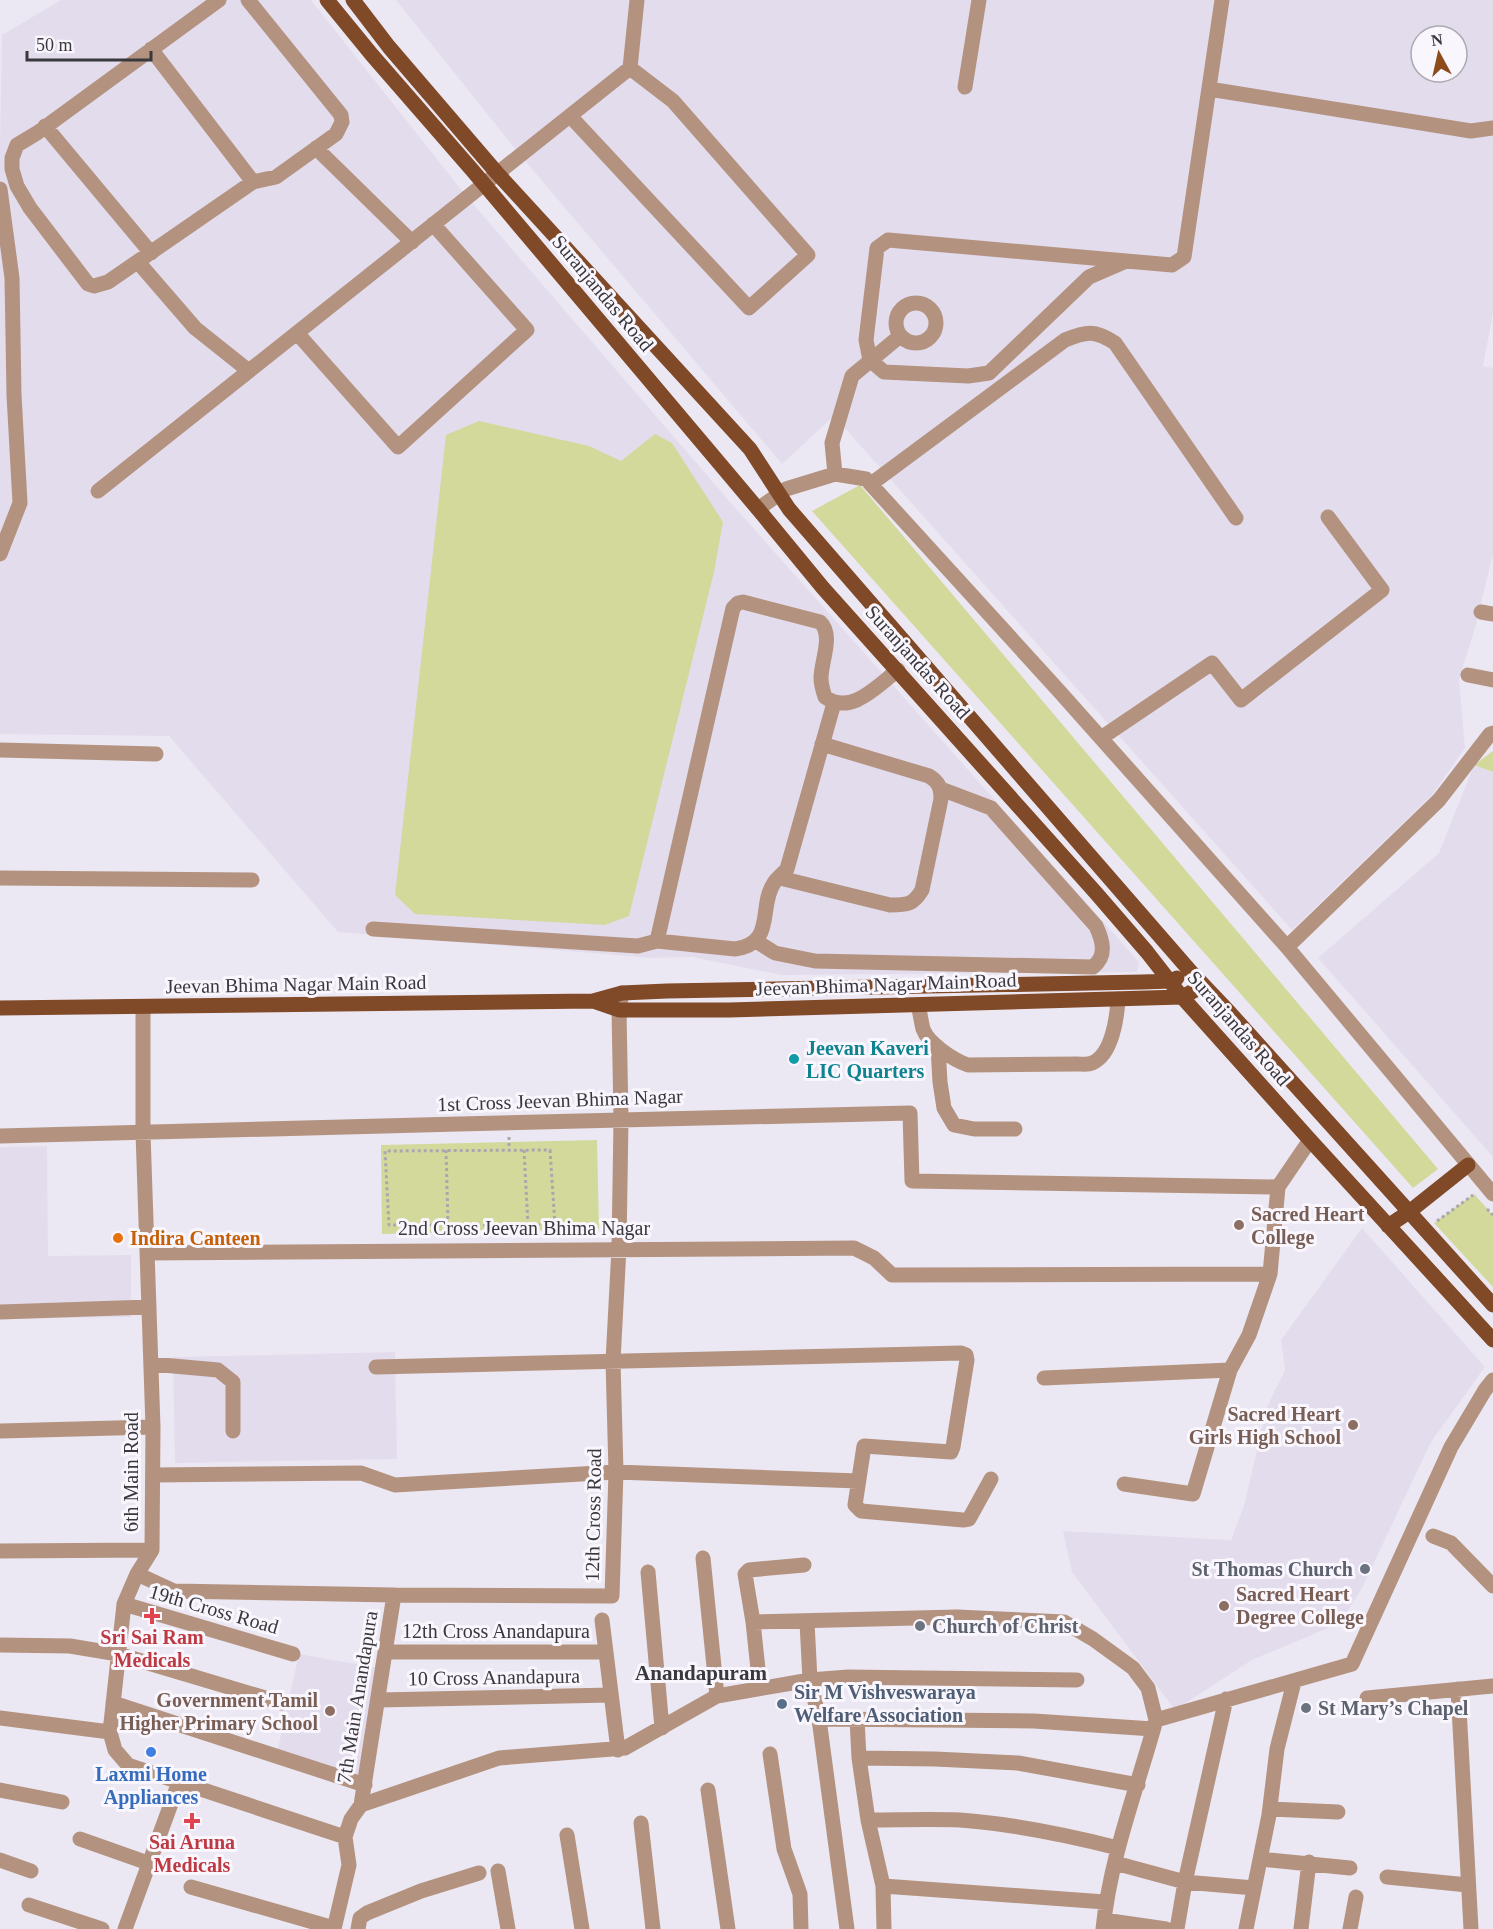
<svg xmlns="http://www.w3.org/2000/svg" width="1493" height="1929" font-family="Georgia,serif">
  <rect width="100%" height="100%" fill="#ece8f3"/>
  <path fill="#e3dced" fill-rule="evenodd" d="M 61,0 L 311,0 L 467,197 L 737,510 L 1139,962 L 1137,972 L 782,975 L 692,957 L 652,958 L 338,932 L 169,736 L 0,734 L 0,143 L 2,35 Z
    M 396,0 L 1493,0 L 1493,313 L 1483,366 L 1493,368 L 1493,554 L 1475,628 L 1459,680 L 1465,748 L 1432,795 L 1292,930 L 834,416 L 782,464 L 521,156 ZM 1421,36 L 1457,36 L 1457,72 L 1421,72 Z
    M 1474,765 L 1493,772 L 1493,1157 L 1318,958 L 1439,853 Z
    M 47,1146 L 48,1256 L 131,1255 L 131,1317 L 0,1319 L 0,1147 Z
    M 1362,1228 L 1485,1367 L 1431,1442 L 1361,1590 L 1340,1623 L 1252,1660 L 1175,1710 L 1072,1572 L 1063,1531 L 1231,1540 L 1244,1506 L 1267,1407 L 1285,1370 L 1281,1340 Z
    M 395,1352 L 397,1459 L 175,1463 L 173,1357 Z
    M 299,1654 L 379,1668 L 362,1778 L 277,1753 Z"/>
  <path fill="#d2d99b" d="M 479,421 L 589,446 L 621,461 L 655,434 L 672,443 L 723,522 L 714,572 L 629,916 L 605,925 L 415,914 L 395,895 L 446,435 Z
    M 860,485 L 1438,1169 L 1413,1188 L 812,511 Z
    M 1493,751 L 1493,772 L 1474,765 Z
    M 597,1140 L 599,1229 L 382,1234 L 381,1145 Z
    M 1474,1194 L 1493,1215 L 1493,1287 L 1434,1223 Z"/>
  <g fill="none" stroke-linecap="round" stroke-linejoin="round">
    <path stroke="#aaa7af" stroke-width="3" stroke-dasharray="3 3" stroke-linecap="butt" d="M 509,1137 L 509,1150
      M 446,1150 L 448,1225
      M 524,1150 L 528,1225
      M 550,1150 L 555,1225 L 389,1225 L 385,1151 Z
      M 1487,1209 L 1493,1215
      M 1437,1221 L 1473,1195"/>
    <path stroke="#b39380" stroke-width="15" d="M 219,0 L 37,133 L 17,145 L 12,158 L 12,169 L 17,186 L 30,208 L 88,284 L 94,286 L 108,282 L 253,182 L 276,177 L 336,134 L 342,122 L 341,115 L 248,0
      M 151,49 L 253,182
      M 965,87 L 979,0
      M 1209,89 L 1471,131 L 1493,128
      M 571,117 L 749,308 L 808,255 L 673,101 L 630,68
      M 45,126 L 151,253
      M 316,148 L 412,242
      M 0,189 L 12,278 L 14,395 L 20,503 L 0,554
      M 1126,261 L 1089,277 L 989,373 L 968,376 L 884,372 L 870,360 L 866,340 L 877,248 L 888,240 L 1172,265 L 1184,257 L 1222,0
      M 138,262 L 195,328 L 249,371
      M896 323a20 20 0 1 1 40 0a20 20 0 1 1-40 0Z
      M 297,333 L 398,447 L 527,330 L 433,224
      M 835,474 L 832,443 L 852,376 L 900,336
      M 871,484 L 1065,340 C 1087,331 1095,330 1115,343 L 1236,518
      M 98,491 L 630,68 L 637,0
      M 758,509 L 786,489 L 835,474 L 866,479 L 1059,691 L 1287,947 L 1493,1194
      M 1481,612 L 1493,614
      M 1468,675 L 1493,680
      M 1101,738 L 1212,663 L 1241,700 L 1382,590 L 1328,517
      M 0,750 L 156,754
      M 0,878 L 252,880
      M 780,878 L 890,905 C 907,905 913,905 922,890 L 941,799 C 941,788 939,782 929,776 L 822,744
      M 373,929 L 638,946 L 657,941 L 733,608 L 738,603 L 743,602 L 820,622 C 834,635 821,661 821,678 C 821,684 823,691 825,697 C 851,716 877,686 898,670
      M 657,941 L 735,949 C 776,944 758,906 774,883 C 777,878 783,874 787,869 L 834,703
      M 756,941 L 775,953 L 815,961 L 1093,967 C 1107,956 1103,941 1096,926 L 991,808 L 941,789
      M 1287,947 L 1439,800 L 1490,734 L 1493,733
      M 918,1005 C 920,1012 921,1021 923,1029 C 928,1043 953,1060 968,1065 L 1077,1064 C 1082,1064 1088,1065 1092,1063 C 1112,1055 1117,1018 1118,999
      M 143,1007 L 143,1133 L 153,1427 L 152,1550 L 137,1574 L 124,1604 L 110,1732 L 115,1750 L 128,1765 L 345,1837
      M 938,1047 L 940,1082 L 944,1108 L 954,1125 L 974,1129 L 1015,1129
      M 0,1136 C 303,1129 607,1119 910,1113 L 912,1181 L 1278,1187
      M 148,1253 L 854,1248 L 874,1258 L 892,1275 L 1270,1274
      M 0,1312 L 149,1307
      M 151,1364 L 218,1370 L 233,1382 L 233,1431
      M 376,1367 L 961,1353 L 966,1355 L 967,1360 L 953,1447 L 951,1452 L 864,1446 L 855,1505 L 861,1511 L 963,1520 L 969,1519 L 991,1479
      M 1044,1378 L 1230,1370
      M 0,1431 L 153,1427
      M 153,1475 L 361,1473 L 395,1485 L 616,1472 L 858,1481
      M 1124,1484 L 1193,1494 L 1230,1370 L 1249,1335 L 1270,1274 L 1278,1187 L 1310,1140
      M 1433,1536 L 1451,1543 L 1493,1586
      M 0,1551 L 152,1550
      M 703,1558 L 717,1696
      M 648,1572 L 662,1728
      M 137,1574 L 174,1591 L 394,1595 L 612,1596 L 616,1472 L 613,1361 L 619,1248 L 621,1119 L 619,1010 L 622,993
      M 124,1604 L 293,1654
      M 602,1620 L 618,1750
      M 753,1622 L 957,1617 L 1064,1622 L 1093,1639 L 1133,1668 L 1148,1688 L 1156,1720
      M 807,1622 L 810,1680 L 819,1719 L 847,1929
      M 0,1645 L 70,1646 L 118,1654 L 282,1703
      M 387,1652 L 606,1652
      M 760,1688 L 753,1622 L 745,1574 L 749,1570 L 804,1565
      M 1458,1689 L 1471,1929
      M 1367,1698 L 1493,1686
      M 379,1700 L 611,1695
      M 113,1703 L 365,1785
      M 0,1718 L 110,1732
      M 819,1719 L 1034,1721 L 1153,1729
      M 857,1719 L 859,1758 L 868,1820 L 883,1886 L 884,1929
      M 770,1754 L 784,1849 L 800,1894 L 801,1929
      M 859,1758 L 935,1759 L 1018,1763 L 1138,1785
      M 0,1790 L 62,1802
      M 708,1790 L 728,1929
      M 361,1805 L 499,1758 L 625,1748 L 717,1696 L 810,1680 L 848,1677 L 1077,1680
      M 1270,1809 L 1338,1812
      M 868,1820 C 899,1820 929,1819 960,1820 C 1013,1824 1067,1835 1118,1848
      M 641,1823 L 653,1929
      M 567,1835 L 582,1929
      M 80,1839 L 148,1863
      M 1260,1859 L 1350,1868
      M 0,1860 L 31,1871
      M 1115,1863 L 1185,1882 L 1254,1888
      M 498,1871 L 508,1929
      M 1387,1877 L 1468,1885
      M 883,1886 L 1105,1902
      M 191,1887 L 334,1928
      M 29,1905 L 102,1929
      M 1104,1920 L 1166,1929
      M 125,1929 L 179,1782
      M 334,1929 L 349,1865 L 345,1837 L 351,1819 L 361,1805 L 394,1595
      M 358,1929 L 360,1918 L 367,1913 L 421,1891 L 479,1873
      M 1103,1929 C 1110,1858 1137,1789 1156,1720 L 1352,1664 L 1451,1447 L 1485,1390 L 1493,1380
      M 1177,1929 L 1185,1882 L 1226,1699
      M 1246,1929 L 1269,1815 L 1277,1749 L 1294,1682
      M 1301,1929 L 1309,1862
      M 1350,1929 L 1356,1897"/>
    <path stroke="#804927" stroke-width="15" d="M 327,0 L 372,55 L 473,171 L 758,509 L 823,588 L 1096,893 L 1147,952 L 1182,997 L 1310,1140 L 1493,1340
      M 353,0 L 389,47 L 497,173 L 750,449 L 789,509 L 1191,972 L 1230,1013 L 1493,1305
      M 593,1001 L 619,1010 L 729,1010 L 1182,997 L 1203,986
      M 0,1008 L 593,1001 L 622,993 L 667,991 L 1142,982 L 1171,981 L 1177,978
      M 1388,1226 L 1409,1212 L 1468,1165"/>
  </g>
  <circle fill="#0f9aa8" stroke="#f9f6fe" stroke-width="2" cx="794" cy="1059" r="6"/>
  <g fill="#8d6e63" stroke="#f9f6fe" stroke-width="2">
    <circle cx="1239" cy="1225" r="6"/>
    <circle cx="1353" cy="1425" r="6"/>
    <circle cx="1224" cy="1606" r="6"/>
    <circle cx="330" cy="1711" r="6"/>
  </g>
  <circle fill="#e8710a" stroke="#f9f6fe" stroke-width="2" cx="118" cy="1238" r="6"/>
  <g fill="#6b7280" stroke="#f9f6fe" stroke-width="2">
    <circle cx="1365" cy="1569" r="6"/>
    <circle cx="920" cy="1626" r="6"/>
    <circle cx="1306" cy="1708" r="6"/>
  </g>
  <g fill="#e0444e" stroke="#f9f6fe" stroke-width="2">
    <path d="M149 1607h6v6h6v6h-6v6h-6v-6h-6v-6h6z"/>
    <path d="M189 1812h6v6h6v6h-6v6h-6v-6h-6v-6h6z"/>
  </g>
  <circle fill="#5c6f8a" stroke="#f9f6fe" stroke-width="2" cx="782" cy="1704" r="6"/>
  <circle fill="#3f7fe0" stroke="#f9f6fe" stroke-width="2" cx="151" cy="1752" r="6"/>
  <g text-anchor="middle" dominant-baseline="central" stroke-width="6" stroke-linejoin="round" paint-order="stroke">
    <g font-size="20" fill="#39383c" stroke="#f9f6fe">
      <text transform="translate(603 293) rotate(50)">Suranjandas Road</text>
      <text transform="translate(918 662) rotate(48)">Suranjandas Road</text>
      <text transform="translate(296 984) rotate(-1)">Jeevan Bhima Nagar Main Road</text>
      <text transform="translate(886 984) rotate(-2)">Jeevan Bhima Nagar Main Road</text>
      <text transform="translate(1239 1028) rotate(49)">Suranjandas Road</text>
      <text transform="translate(560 1100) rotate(-2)">1st Cross Jeevan Bhima Nagar</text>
      <text x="524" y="1228">2nd Cross Jeevan Bhima Nagar</text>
      <text transform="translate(131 1472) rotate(-90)">6th Main Road</text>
      <text transform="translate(593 1515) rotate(-89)">12th Cross Road</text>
      <text transform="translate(214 1609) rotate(16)">19th Cross Road</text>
      <text x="496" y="1631">12th Cross Anandapura</text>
      <text transform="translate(494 1677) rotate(-1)">10 Cross Anandapura</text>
      <text transform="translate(357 1697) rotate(-81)">7th Main Anandapura</text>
    </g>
    <g font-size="20" font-weight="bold" fill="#0d838f" stroke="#f9f6fe" text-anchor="start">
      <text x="806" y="1048">Jeevan Kaveri<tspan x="806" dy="23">LIC Quarters</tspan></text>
    </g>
    <g font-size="20" font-weight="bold" fill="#785e54" stroke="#f9f6fe" text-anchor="start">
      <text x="1251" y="1214">Sacred Heart<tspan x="1251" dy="23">College</tspan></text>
      <text x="1341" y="1414" text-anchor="end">Sacred Heart<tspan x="1341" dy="23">Girls High School</tspan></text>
      <text x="1236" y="1594">Sacred Heart<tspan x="1236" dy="23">Degree College</tspan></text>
      <text x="318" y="1700" text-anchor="end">Government Tamil<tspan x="318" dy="23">Higher Primary School</tspan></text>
    </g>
    <g font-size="20" font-weight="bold" fill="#c56008" stroke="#f9f6fe" text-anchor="start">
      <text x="130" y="1238">Indira Canteen</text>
    </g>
    <g font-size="20" font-weight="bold" fill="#5b616d" stroke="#f9f6fe" text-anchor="start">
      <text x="1353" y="1569" text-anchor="end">St Thomas Church</text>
      <text x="932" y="1626">Church of Christ</text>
      <text x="1318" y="1708">St Mary’s Chapel</text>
    </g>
    <g font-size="20" font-weight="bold" fill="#be3a42" stroke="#f9f6fe">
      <text x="152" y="1637">Sri Sai Ram<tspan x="152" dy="23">Medicals</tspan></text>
      <text x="192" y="1842">Sai Aruna<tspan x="192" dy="23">Medicals</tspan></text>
    </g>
    <g font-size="20" font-weight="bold" fill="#4e5e75" stroke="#f9f6fe" text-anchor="start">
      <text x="794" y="1692">Sir M Vishveswaraya<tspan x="794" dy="23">Welfare Association</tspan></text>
    </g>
    <g font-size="20" font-weight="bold" fill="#366cbe" stroke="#f9f6fe">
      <text x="151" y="1774">Laxmi Home<tspan x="151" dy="23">Appliances</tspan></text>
    </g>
    <g font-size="21" font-weight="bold" fill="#39383c" stroke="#f9f6fe">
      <text x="701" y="1673">Anandapuram</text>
    </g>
  </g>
  <g transform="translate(1439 54) rotate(352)"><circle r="28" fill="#f9f6fe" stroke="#acaab0" stroke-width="1.5"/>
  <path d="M0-4.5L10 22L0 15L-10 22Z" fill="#8d4b1a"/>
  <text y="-9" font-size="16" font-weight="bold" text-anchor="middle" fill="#39383c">N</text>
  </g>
  <path d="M27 51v9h124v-9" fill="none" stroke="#39383c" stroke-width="3"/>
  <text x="36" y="51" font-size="18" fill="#39383c" stroke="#f9f6fe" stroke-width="4.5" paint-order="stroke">50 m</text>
</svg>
